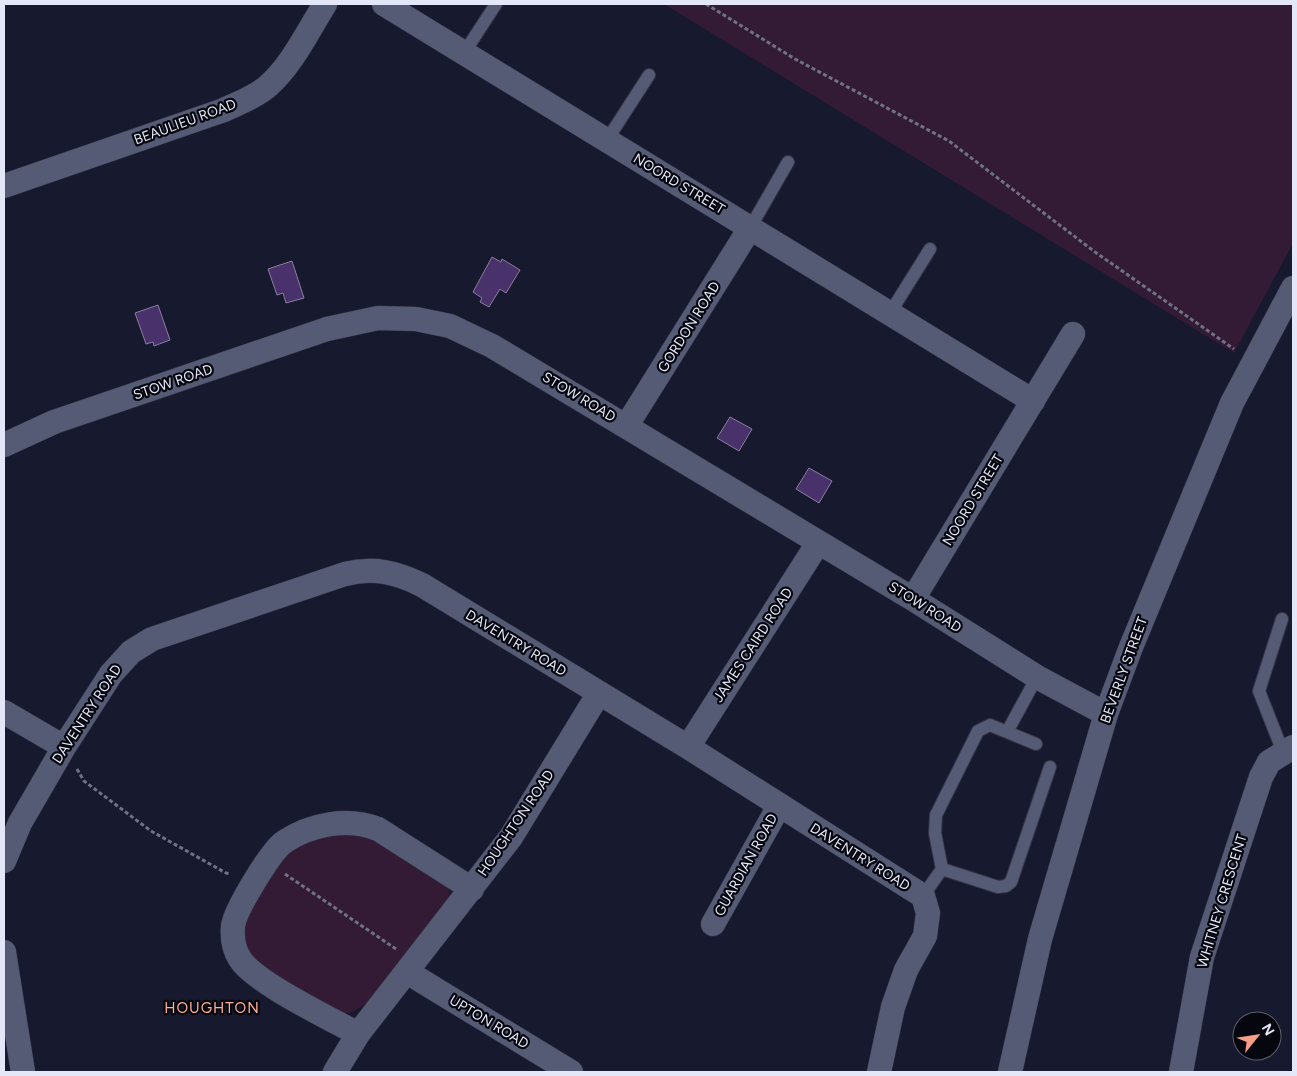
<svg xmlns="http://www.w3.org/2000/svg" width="1297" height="1076" font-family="Figtree,sans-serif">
  <rect width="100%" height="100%" fill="#17192f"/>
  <path fill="#331b35" d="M 664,4 L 1293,4 L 1293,243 L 1234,353 Z
    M 358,830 L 448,886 L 450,897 L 446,909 L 365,1005 L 349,1013 L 339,1014 L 257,966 L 246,952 L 243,925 L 284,852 L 302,842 Z"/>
  <path fill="#49326b" stroke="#897f9b" d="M 492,257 L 501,262 L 502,259 L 520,270 L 506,293 L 500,289 L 489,307 L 480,302 L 482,298 L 473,292 Z
    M 292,261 L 304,298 L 286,303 L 283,293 L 277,295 L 268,269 Z
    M 158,305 L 170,340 L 154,346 L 153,342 L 146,344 L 135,313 Z
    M 730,417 L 752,429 L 739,451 L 717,438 Z
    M 809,468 L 832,481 L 819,503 L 796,489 Z"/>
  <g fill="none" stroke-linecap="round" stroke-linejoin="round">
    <defs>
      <path id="lane" d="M 464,53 L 496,4
        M 607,140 L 649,75
        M 750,228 L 788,162
        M 890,313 L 930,249
        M 1282,619 L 1259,691 L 1283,752
        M 1007,732 L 1036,744
        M 942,869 L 998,887 L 1006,886 L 1011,882 L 1050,767
        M 923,896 L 942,869 L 935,833 L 936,815 L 978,731 L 990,725 L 1007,732 L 1037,677"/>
      <path id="street" d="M 384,4 L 1033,401
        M 4,186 L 224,110 C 238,103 256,97 268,86 C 292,65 308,31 325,4
        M 627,425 L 750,228
        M 4,445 L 54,422 L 327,329 L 378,318 L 416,319 L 450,326 L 492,346 L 913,599 L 1037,677 L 1106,714
        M 913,599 L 1073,334
        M 4,712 L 64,747
        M 688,747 L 818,543
        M 4,861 L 20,823 L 64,747 L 111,674 L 131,652 L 152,639 L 345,574 C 373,567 396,572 422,585 L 688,747 L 923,896 L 928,913 L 925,936 L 906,970 L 893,1007 L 879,1072
        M 713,924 L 779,806
        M 4,952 L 23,1072
        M 407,972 L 571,1072
        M 358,1034 C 331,1019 254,982 240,959 C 234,950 232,937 233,926 C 235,910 271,851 284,842 C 311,824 348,817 378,829 L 472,889
        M 335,1072 L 358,1034 L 511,837 L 599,693
        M 1010,1072 L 1040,939 L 1106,714 L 1131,647 L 1232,403 L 1293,288
        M 1181,1072 L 1202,957 L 1261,777 L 1269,762 L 1293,747"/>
    </defs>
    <use href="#lane" stroke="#353648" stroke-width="14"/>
    <use href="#street" stroke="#353648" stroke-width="25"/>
    <path stroke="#6f7185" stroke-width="3" stroke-dasharray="4 2.5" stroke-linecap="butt" d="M 706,4 L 795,59 L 949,141 L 1095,252 L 1234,349
      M 77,769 L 84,781 L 151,831 L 226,873 L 231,874
      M 285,874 L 396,949"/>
    <use href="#lane" stroke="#565b75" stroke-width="12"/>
    <use href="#street" stroke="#565b75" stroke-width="24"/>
  </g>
  <g text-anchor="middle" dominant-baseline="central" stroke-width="4.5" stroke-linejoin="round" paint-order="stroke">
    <g font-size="14" fill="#e4e7f7" stroke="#05060e">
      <text transform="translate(185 122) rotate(-20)">BEAULIEU ROAD</text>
      <text transform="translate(679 184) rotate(31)">NOORD STREET</text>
      <text transform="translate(689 327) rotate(-58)">GORDON ROAD</text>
      <text transform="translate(173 382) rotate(-19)">STOW ROAD</text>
      <text transform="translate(579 397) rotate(31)">STOW ROAD</text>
      <text transform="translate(973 500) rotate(-59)">NOORD STREET</text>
      <text transform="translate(925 607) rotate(32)">STOW ROAD</text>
      <text transform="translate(516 643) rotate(31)">DAVENTRY ROAD</text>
      <text transform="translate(753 645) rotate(-57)">JAMES CAIRD ROAD</text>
      <text transform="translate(1124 670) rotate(-70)">BEVERLY STREET</text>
      <text transform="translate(87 714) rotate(-57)">DAVENTRY ROAD</text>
      <text transform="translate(516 823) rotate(-56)">HOUGHTON ROAD</text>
      <text transform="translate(860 857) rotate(32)">DAVENTRY ROAD</text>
      <text transform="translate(746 865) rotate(-61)">GUARDIAN ROAD</text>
      <text transform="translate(1222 901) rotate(-73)">WHITNEY CRESCENT</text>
      <text transform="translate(489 1022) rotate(31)">UPTON ROAD</text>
    </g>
    <g font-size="15" letter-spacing="1" fill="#ffae99" stroke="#05060e">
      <text x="212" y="1008">HOUGHTON</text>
    </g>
  </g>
  <rect width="1297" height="1076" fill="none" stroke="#e4e7f7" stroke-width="10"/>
  <g transform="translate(1257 1036) rotate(60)"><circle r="24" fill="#05060e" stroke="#5e606b"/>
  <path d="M0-4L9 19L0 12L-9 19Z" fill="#f49e88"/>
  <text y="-8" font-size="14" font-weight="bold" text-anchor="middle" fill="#e4e7f7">N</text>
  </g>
</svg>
